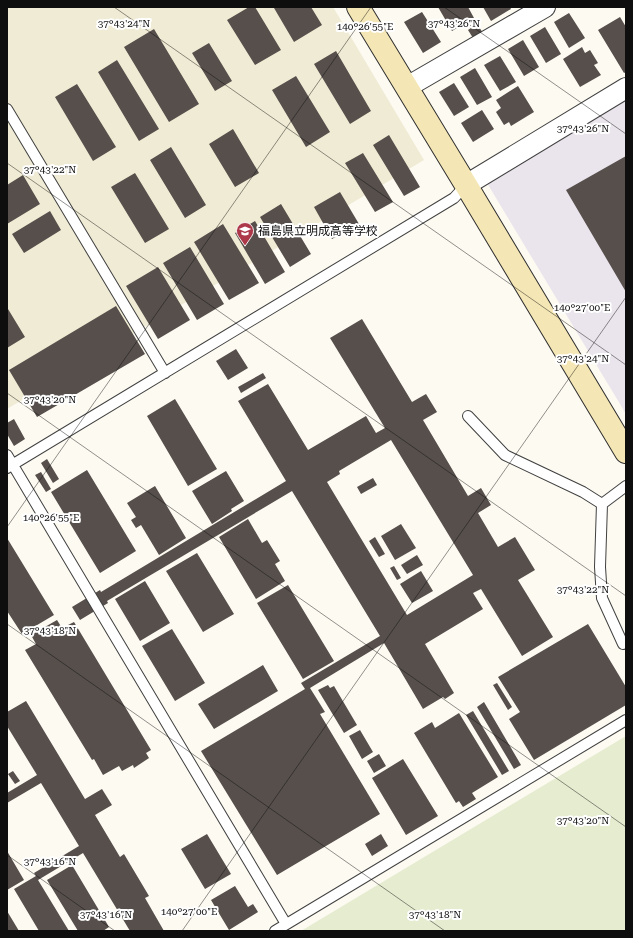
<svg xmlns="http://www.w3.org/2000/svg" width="633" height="938" font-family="'Roboto Serif','Noto Sans JP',serif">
  <rect width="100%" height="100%" fill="#fdfaf1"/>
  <path fill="#eae4ec" d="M 626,99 L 626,414 L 487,183 Z"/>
  <path fill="#f0ebd4" d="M 7,7 L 333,7 L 424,160 L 7,409 Z"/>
  <path fill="#e5eccf" d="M 626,736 L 626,931 L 301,931 Z"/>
  <path fill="#564f4c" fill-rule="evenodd" d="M 249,7 L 255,7 L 281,50 L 255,65 L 227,20 Z
    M 276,7 L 311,7 L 322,25 L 294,42 L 274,8 Z
    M 438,7 L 468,7 L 474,18 L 452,31 Z
    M 483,7 L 510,7 L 511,9 L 491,21 Z
    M 422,12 L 441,42 L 423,53 L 404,22 Z
    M 569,13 L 585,38 L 569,48 L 554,22 Z
    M 620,17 L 626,27 L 626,72 L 624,73 L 598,30 Z
    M 477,24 L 483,33 L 473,38 L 468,30 Z
    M 545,27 L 561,54 L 546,63 L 530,36 Z
    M 154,29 L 199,104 L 169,122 L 124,47 Z
    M 523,40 L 539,67 L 524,76 L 508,49 Z
    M 209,43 L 232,81 L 215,91 L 192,53 Z
    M 582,47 L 585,53 L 590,50 L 598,63 L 594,65 L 601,75 L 580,87 L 563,59 Z
    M 336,51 L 371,111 L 350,124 L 314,64 Z
    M 500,56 L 516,82 L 500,91 L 484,65 Z
    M 117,60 L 159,129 L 139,141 L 98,72 Z
    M 475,68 L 492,97 L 477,105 L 460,77 Z
    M 296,76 L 330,132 L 306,147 L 272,90 Z
    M 454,83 L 469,107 L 454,116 L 439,92 Z
    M 77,84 L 116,147 L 93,161 L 55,97 Z
    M 518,86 L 534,112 L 511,126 L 509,122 L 504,125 L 496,112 L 501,108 L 496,100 Z
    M 482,110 L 494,129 L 473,142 L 461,123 Z
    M 233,129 L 259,173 L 235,187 L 209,144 Z
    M 389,135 L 420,187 L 404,196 L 373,145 Z
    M 171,147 L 206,205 L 185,218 L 150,160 Z
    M 363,153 L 393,202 L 375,212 L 345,163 Z
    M 626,156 L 626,292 L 566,190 Z
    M 135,173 L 169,229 L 145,243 L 111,187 Z
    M 23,175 L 40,204 L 7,224 L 7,185 Z
    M 340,192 L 359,224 L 332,239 L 314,207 Z
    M 281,204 L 311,254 L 290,267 L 260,217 Z
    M 50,211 L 61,230 L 24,253 L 12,234 Z
    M 255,221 L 285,272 L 265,284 L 235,233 Z
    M 223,224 L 259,283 L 229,300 L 194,242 Z
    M 190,247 L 224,304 L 197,320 L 163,263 Z
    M 158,267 L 190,320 L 158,339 L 126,286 Z
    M 116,306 L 145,354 L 37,417 L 9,370 Z
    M 8,309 L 25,337 L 7,348 L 7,310 Z
    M 362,319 L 412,402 L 426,394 L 437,412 L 423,420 L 468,496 L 481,488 L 491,505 L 478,513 L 498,547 L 515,537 L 535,570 L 518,580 L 553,637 L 522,656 L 481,589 L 473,593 L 483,609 L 425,644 L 454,693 L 445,699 L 443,697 L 423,709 L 384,643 L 310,688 L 325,712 L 320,714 L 380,814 L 277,875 L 201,751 L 305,689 L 301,683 L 380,636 L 292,491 L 107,601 L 108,603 L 80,620 L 72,607 L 100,590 L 101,592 L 286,481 L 238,401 L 268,384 L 308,450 L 366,416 L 376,433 L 385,428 L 330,338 ZM 391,440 L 473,575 L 407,615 L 327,482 L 340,474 L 339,471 Z
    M 236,349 L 248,368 L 228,380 L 216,361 Z
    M 263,373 L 266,378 L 241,393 L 238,387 Z
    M 175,399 L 217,469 L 188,486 L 147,416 Z
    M 14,419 L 25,439 L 14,446 L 7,434 L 7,423 Z
    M 47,459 L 59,479 L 53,483 L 41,463 Z
    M 87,470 L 136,551 L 100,573 L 51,492 Z
    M 226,471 L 244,501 L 231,509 L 232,511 L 212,524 L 192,491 Z
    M 41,472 L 51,489 L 46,492 L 35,475 Z
    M 373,478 L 377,485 L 361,494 L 357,487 Z
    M 155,486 L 186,538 L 159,555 L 141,525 L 136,528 L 131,520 L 136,517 L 127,503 Z
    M 248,519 L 262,543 L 267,540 L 280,561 L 275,564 L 285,581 L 256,599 L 219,537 Z
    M 401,524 L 416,548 L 395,560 L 381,536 Z
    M 375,537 L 385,554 L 379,557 L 369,541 Z
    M 7,538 L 54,615 L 22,634 L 7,611 Z
    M 197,553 L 234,614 L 203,632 L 166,571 Z
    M 417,555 L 423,565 L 407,574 L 401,565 Z
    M 394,566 L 401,578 L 397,580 L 390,568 Z
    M 421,571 L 433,591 L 412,603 L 400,584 Z
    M 145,581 L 170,623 L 140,641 L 115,599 Z
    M 288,585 L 334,661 L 303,679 L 257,603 Z
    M 57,620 L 62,628 L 74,622 L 151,750 L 146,753 L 149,758 L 134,768 L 133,765 L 122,771 L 119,766 L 103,775 L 94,759 L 92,760 L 25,650 L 36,644 L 31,635 Z
    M 588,624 L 626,687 L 626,705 L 534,760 L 509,719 L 520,712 L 498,677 Z
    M 172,629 L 205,683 L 175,701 L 142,646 Z
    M 263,665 L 278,691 L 214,729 L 198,704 Z
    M 497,683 L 512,707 L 508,710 L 493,685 Z
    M 328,685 L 330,688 L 334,686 L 357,725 L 344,733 L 318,690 Z
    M 26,701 L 85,799 L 102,789 L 112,805 L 95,815 L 120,857 L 124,854 L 149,896 L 145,898 L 164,931 L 130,931 L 83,853 L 38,880 L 69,931 L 39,931 L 14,889 L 36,876 L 34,873 L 79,846 L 41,783 L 7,803 L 7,793 L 37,775 L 7,726 L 7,712 Z
    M 484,702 L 521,765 L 514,769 L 477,707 Z
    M 473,711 L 509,771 L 502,775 L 466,715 Z
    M 459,713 L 498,777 L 472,793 L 476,799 L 463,807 L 459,801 L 456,803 L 414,733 L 432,722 L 435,728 Z
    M 360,730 L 373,752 L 362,759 L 349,736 Z
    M 379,754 L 386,766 L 374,773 L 367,761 Z
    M 403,759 L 438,816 L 406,835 L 372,778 Z
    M 13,771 L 20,781 L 15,784 L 8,774 Z
    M 207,834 L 231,874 L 205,889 L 181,849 Z
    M 381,834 L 388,846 L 372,856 L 365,844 Z
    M 7,851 L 24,880 L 7,890 Z
    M 72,865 L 109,927 L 103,931 L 78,931 L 47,880 Z
    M 235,886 L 248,907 L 253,904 L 258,912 L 229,930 L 211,900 Z
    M 7,911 L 19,931 L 7,931 Z"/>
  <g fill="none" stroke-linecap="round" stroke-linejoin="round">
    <defs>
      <path id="lane" d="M 7,109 L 165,373
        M 468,416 L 505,455 L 583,492 L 602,504
        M 7,455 L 286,924
        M 7,468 L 454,198 L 466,185
        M 602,504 L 600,567 L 602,598 L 623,644
        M 602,504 L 626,486
        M 275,931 L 626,720"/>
      <path id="street" d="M 407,87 L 545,7
        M 466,185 L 626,88"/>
      <path id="secondary" d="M 358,7 L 466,185 L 626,452"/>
    </defs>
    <use href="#lane" stroke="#414141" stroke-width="12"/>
    <use href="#street" stroke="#414141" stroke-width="22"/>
    <use href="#secondary" stroke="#303030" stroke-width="24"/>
    <use href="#lane" stroke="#fff" stroke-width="10"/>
    <use href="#street" stroke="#fff" stroke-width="20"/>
    <use href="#secondary" stroke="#f5e7b5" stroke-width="22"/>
  </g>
  <path fill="none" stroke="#0e0e0e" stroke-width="1" stroke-opacity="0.45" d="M 114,7 L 626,365M 444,7 L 626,134M 7,163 L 626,596M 7,393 L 626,827M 7,527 L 371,7M 7,624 L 445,931M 7,855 L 115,931M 182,931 L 626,297"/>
  <defs>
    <symbol id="school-pin" viewBox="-11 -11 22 30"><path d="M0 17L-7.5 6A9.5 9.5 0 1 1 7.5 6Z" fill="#ac384a" stroke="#fff"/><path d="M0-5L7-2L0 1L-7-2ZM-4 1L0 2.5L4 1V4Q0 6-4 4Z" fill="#fff"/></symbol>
  </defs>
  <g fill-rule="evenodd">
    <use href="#school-pin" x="235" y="221" width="20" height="27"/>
  </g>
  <g text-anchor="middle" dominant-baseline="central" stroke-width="4" stroke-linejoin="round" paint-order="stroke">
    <g font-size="12" fill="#0e0e0e" stroke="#fff" text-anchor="start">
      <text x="258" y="231">福島県立明成高等学校</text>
    </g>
  </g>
  <g font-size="10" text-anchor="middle" fill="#0e0e0e" stroke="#fff" stroke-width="4" stroke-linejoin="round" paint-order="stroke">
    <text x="454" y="27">37°43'26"N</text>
    <text x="124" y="27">37°43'24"N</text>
    <text x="365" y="30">140°26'55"E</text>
    <text x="583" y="132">37°43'26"N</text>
    <text x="50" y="173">37°43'22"N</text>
    <text x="582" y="311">140°27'00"E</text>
    <text x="583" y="362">37°43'24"N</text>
    <text x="50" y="403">37°43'20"N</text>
    <text x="51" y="521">140°26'55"E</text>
    <text x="583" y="593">37°43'22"N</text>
    <text x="50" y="634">37°43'18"N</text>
    <text x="583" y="824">37°43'20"N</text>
    <text x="50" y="865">37°43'16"N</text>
    <text x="189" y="915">140°27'00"E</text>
    <text x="106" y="918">37°43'16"N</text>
    <text x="435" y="918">37°43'18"N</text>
  </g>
  <rect width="633" height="938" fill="none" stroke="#0e0e0e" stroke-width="16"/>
</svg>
